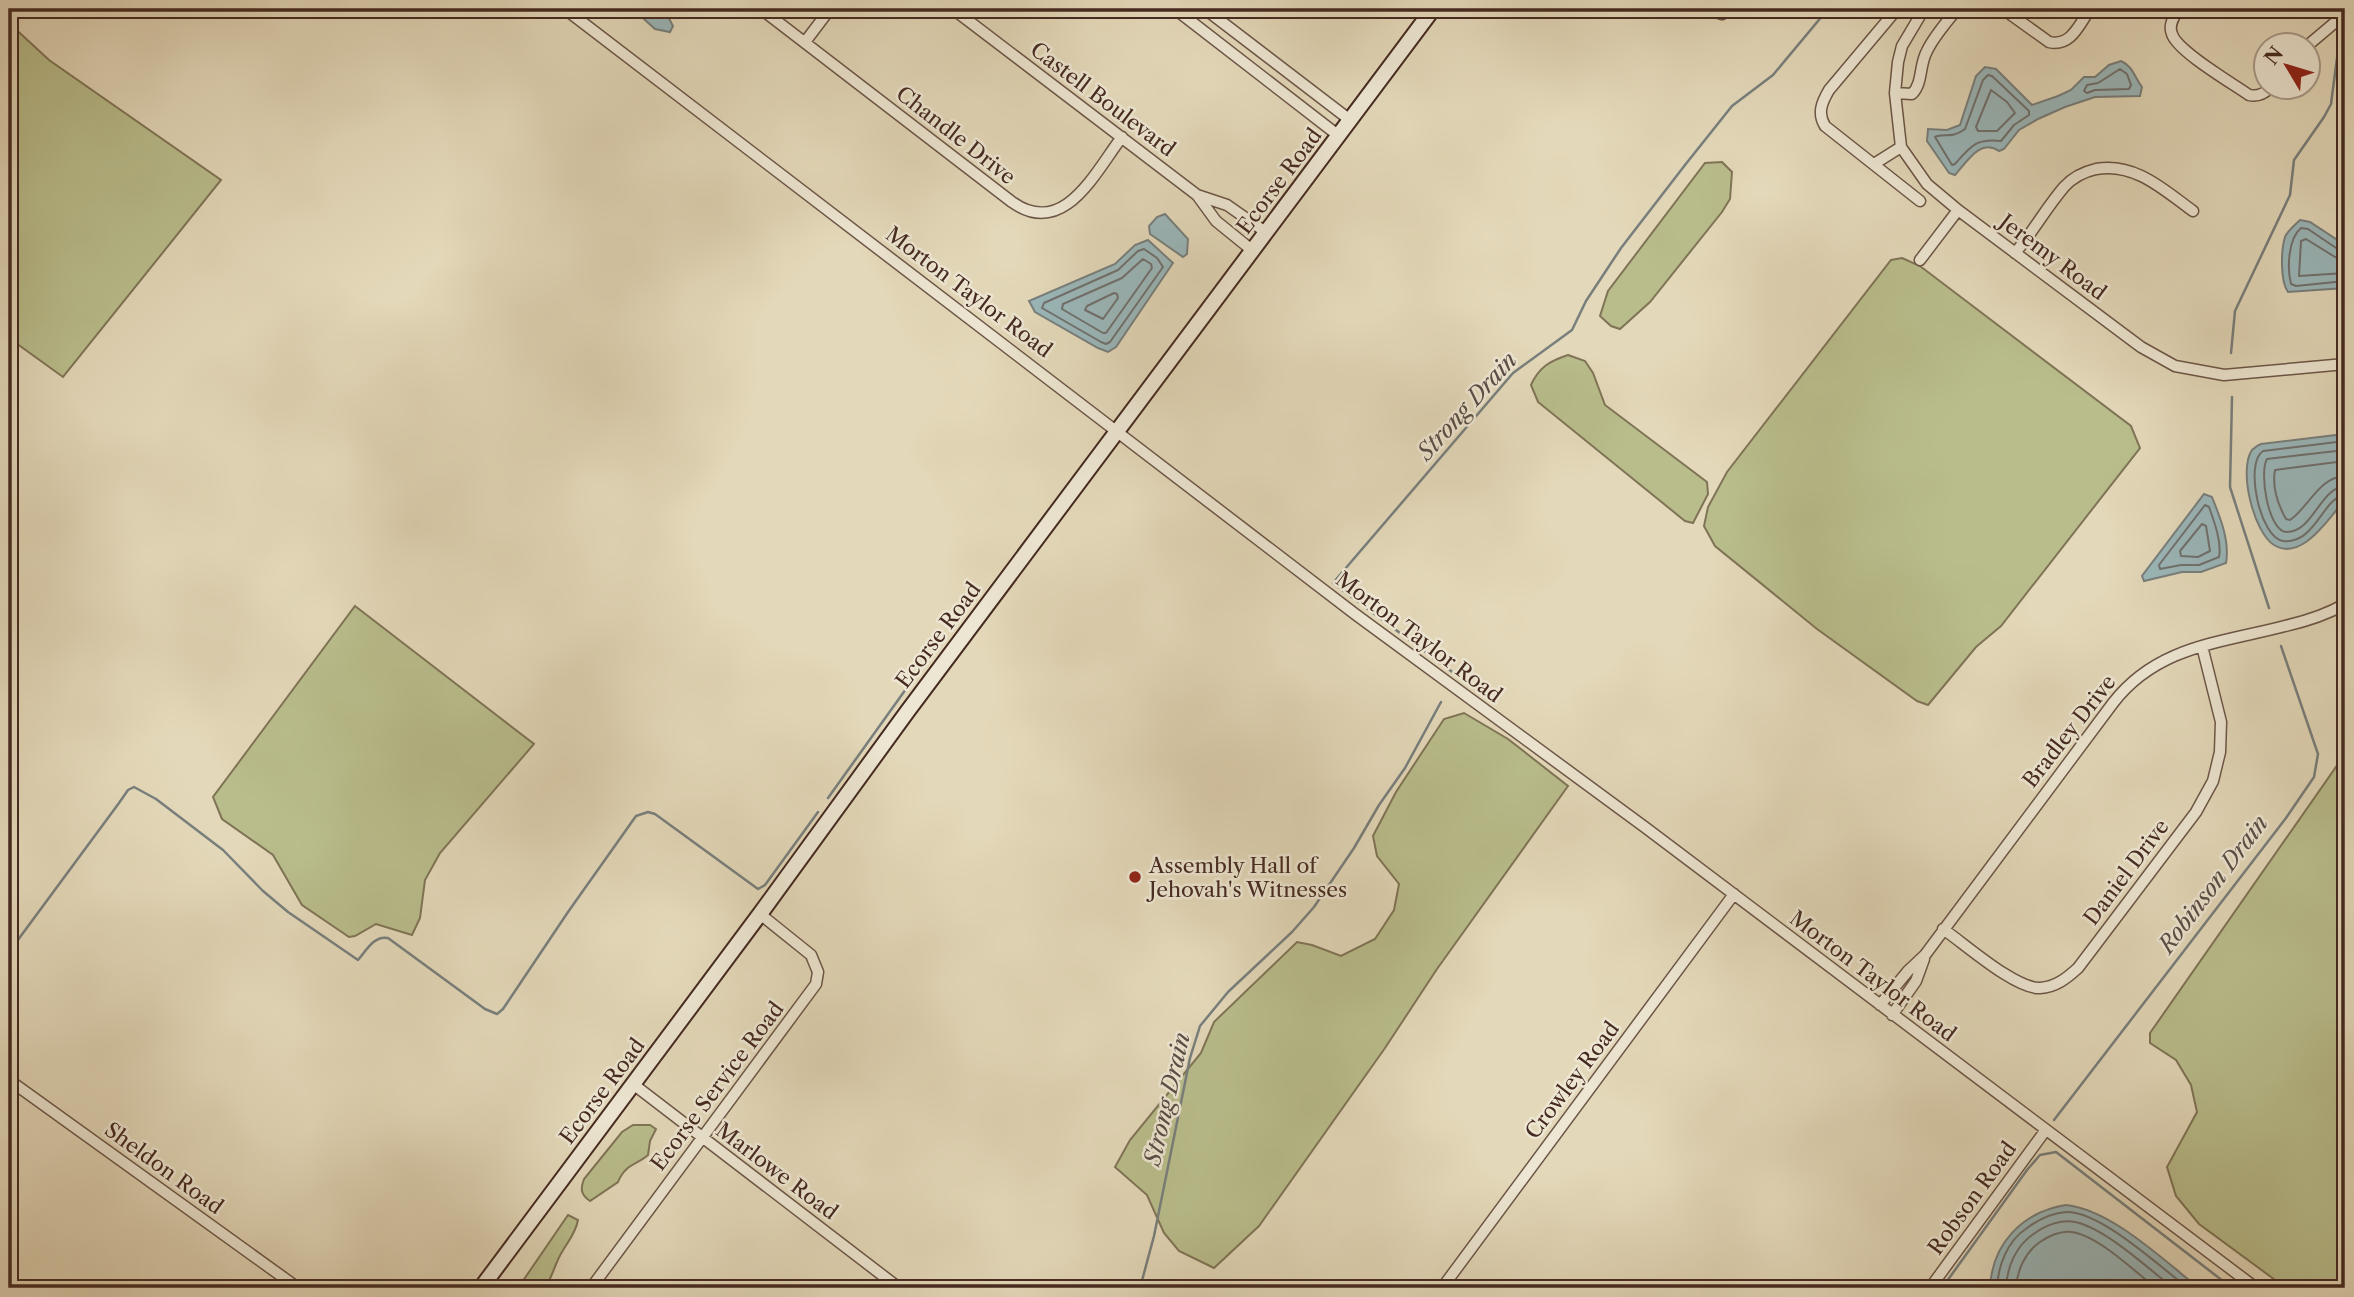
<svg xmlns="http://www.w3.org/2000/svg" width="2354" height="1297" font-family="'Libre Caslon Text',serif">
  <rect width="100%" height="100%" fill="#e3d8b9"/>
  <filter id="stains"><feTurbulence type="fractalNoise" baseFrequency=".00286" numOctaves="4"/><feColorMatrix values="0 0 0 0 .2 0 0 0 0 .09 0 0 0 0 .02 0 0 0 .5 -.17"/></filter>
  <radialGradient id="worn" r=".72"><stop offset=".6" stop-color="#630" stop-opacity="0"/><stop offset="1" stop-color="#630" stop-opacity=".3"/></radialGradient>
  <path fill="#b9bd8c" stroke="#7f7456" stroke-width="2" d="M 9,23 L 49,60 L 221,180 L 63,377 L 9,338 Z
    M 1722,162 L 1732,172 L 1730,199 L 1722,212 L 1650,302 L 1620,329 L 1611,326 L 1600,316 L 1608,291 L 1705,163 Z
    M 1902,258 L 1920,266 L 2131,426 L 2140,448 L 2001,626 L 1976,647 L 1928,705 L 1917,701 L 1817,629 L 1715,546 L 1704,526 L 1708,507 L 1727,472 L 1891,260 Z
    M 1568,355 L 1585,361 L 1593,373 L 1605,405 L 1707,482 L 1708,494 L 1693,523 L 1685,521 L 1538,402 L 1531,385 C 1539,367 1550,361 1568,355 Z
    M 355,606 L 534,744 L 440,853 L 425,880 L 420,918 L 412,935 L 376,924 L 355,936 L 349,937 L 302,905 L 273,855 L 222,819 L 213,797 Z
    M 1464,713 L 1508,739 L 1568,786 L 1437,969 L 1385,1048 L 1259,1226 L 1214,1268 L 1179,1251 L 1164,1233 L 1147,1195 L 1115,1167 L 1130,1140 L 1201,1053 L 1214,1022 L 1297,942 L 1312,945 L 1341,956 L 1375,939 L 1394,910 L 1399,884 L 1377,856 L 1373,836 L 1396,792 L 1444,719 Z
    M 2345,754 L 2345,1288 L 2286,1288 L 2199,1224 L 2176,1196 L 2167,1167 L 2197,1112 L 2191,1085 L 2176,1060 L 2150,1043 L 2150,1033 Z
    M 633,1125 L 650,1125 L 656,1129 L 650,1141 L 648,1155 C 637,1165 625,1164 618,1182 L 590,1201 C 581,1195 580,1189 584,1179 L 622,1132 Z
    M 568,1215 L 578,1220 C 575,1237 563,1246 557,1262 C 552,1273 552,1277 545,1288 L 518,1288 Z"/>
  <path fill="#9ab7ba" stroke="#787f7d" stroke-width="2" d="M 633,9 L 664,9 L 673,26 L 670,32 L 655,29 Z
    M 2121,61 C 2134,67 2134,77 2142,87 L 2140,96 L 2095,97 L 2065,107 L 2038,119 L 2019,130 L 2004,149 L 1999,151 C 1980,138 1967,162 1955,175 L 1949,173 L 1927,141 L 1928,129 L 1947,130 L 1960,125 L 1976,76 L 1985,67 L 1996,69 L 2032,105 L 2058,96 L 2071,90 L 2084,77 L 2095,77 L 2109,65 Z
    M 1165,214 L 1188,239 L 1187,254 L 1183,257 L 1150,234 L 1149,226 L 1157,217 Z
    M 2300,220 L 2310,222 L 2345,245 L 2345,288 L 2288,292 C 2280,281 2281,250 2285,237 C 2288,230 2295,225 2300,220 Z
    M 1148,240 L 1173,263 L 1116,347 L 1108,352 L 1098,348 L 1035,312 L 1029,301 L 1115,264 L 1135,245 Z
    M 2345,434 C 2345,447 2349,490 2345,499 C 2343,503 2337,508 2335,512 C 2322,528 2298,560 2274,545 C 2254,533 2238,470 2252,450 C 2254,448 2258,445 2261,444 Z
    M 2204,494 L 2212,497 C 2220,517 2230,541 2226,563 L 2201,572 L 2182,572 L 2144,581 L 2142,576 Z
    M 2066,1205 C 2112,1210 2163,1260 2199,1288 L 1990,1288 C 1992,1244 2022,1212 2066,1205 Z"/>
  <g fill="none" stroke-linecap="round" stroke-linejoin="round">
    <path stroke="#70706e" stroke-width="2" d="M 2120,69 L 2127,74 L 2131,85 L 2129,89 L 2095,90 L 2087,93 L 2084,91 L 2087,85 L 2098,83 Z
      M 1988,75 L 1992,76 L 2029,111 L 2029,115 L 2014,125 L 2001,141 C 1976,138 1971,146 1955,164 L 1952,165 L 1935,137 C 1943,133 1952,139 1965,129 L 1983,80 Z
      M 1991,90 L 2007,102 L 2015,113 L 1997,131 L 1978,131 L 1976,127 Z
      M 1144,249 L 1157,258 L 1163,267 L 1110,342 L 1106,344 L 1101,342 L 1042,308 L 1044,303 L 1118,270 L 1138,251 Z
      M 2345,251 L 2339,250 L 2308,229 L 2301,228 C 2288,239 2287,268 2291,284 L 2296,286 L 2345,281
      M 1143,259 L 1151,264 L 1152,268 L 1106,333 L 1103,333 L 1062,309 L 1063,304 L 1122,278 Z
      M 2345,259 L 2335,257 L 2306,239 L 2301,241 L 2299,276 L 2345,273
      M 1114,293 L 1117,294 L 1118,298 L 1103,319 L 1085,310 L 1087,306 Z
      M 2345,441 L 2263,451 C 2244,463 2260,538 2283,541 C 2315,545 2323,497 2345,495
      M 2345,450 L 2267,459 C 2259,472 2268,532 2287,532 C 2313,532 2320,488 2345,486
      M 2345,461 L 2275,470 C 2272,487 2277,503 2286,519 L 2290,520 C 2309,507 2319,477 2345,476
      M 2205,505 L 2209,507 C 2214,521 2222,542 2219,557 L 2199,565 L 2181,565 L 2160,569 L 2159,565 Z
      M 2202,524 L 2206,526 L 2210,551 L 2198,557 L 2181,556 L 2180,551 Z
      M 1997,1288 C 1998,1266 2007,1241 2027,1228 C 2038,1220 2052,1213 2066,1212 C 2101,1211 2160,1267 2188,1288
      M 2006,1288 C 2007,1267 2016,1245 2035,1233 C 2046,1225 2062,1219 2075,1222 C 2105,1228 2149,1269 2173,1288
      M 2016,1288 C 2017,1271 2025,1252 2040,1242 C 2049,1236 2060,1231 2071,1232 C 2098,1235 2135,1272 2156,1288"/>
    <path stroke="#787f7d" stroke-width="2.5" d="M 2231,353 L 2235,311 L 2290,195 L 2294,160 L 2324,117 L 2331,104 L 2337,58
      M 2232,397 L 2230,487 L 2269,608
      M 1455,674 L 1333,583 L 1513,373 L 1572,330 L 1586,301 L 1621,248 L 1685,165 L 1732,106 L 1773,75 L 1828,9
      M 828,798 L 921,668
      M 9,952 L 119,803 L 128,790 L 134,787 L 156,799 L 223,850 L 263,891 L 288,912 L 358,960 C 366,951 374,935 388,938 L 485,1009 L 497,1014 L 503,1009 L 568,912 L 636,816 L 648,812 L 655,814 L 758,889 L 765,885 L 818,812
      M 2054,1120 L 2286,818 L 2314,777 L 2318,754 L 2281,646
      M 1140,1288 L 1154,1236 L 1190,1058 L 1200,1026 L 1228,992 L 1292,932 L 1314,907 L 1354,848 L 1379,805 L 1405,768 L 1441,702
      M 1942,1288 L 2027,1170 L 2040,1155 L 2056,1152 L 2232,1288"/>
    <defs>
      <path id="street" d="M 565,9 L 1355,614 L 1646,828 L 2256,1288
        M 761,9 L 1012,202 C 1064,239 1095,172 1122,137
        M 953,9 L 1197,195 L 1216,221 L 1253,251
        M 1175,9 L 1339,136
        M 1205,9 L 1350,120
        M 1707,9 L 1722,14 L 1731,9
        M 1897,9 L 1829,90 C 1822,102 1817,113 1825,126 L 1920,201
        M 1924,9 L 1902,46 L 1898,62 L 1895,93 L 1901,147 L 1927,184 L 1958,210 L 2141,347 L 2175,366 L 2224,375 L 2345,364
        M 2003,9 L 2049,42 C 2071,47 2079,25 2090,9
        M 2179,9 C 2174,16 2168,25 2172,34 C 2177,51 2232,83 2249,95 C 2258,97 2264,94 2270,88
        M 805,42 L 830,9
        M 2307,46 L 2345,14
        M 1895,93 L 1912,94 C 1923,83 1919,65 1927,51 C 1934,36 1947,22 1957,9
        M 1874,164 L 1901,147
        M 1197,195 L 1227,205 L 1267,233
        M 2015,253 C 2033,232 2046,208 2064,187 C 2073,177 2083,172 2096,169 C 2135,162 2164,190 2193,211
        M 1920,260 L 1958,210
        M 1943,929 C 1965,944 2015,989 2040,988 C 2056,987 2067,978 2078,968 L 2196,812 L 2213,781 L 2220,752 L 2221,722 L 2202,646
        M 1880,1005 L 1908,971 L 1925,955 L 2113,703 C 2157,646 2220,643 2285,626 C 2307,621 2326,615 2345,604
        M 1892,1015 L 1916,981 L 1924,959
        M 9,1080 L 298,1288
        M 633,1084 L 899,1288
        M 591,1288 L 816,984 L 818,972 L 811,955 L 760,914
        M 1442,1288 L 1734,894
        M 1930,1288 L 2045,1131"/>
      <path id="secondary" d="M 481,1288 L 760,914 L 907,712 L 1433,9"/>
    </defs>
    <use href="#street" stroke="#6c5647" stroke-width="13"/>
    <use href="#secondary" stroke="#452a21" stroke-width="18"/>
    <use href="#street" stroke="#ede6d2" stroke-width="10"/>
    <use href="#secondary" stroke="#ede6d2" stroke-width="14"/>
  </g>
  <circle fill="#8f2418" stroke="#ede6d2" stroke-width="2.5" cx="1135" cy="877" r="7"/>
  <g text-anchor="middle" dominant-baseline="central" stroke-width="5" stroke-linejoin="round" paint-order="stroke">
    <g font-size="21" fill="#452a21" stroke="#ede6d2">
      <text transform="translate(1103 99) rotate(37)">Castell Boulevard</text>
      <text transform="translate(956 135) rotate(38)">Chandle Drive</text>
      <text transform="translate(1279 181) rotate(-53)">Ecorse Road</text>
      <text transform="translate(2053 257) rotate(37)">Jeremy Road</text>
      <text transform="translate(969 292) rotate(37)">Morton Taylor Road</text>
      <text transform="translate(938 635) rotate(-53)">Ecorse Road</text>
      <text transform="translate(1419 637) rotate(37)">Morton Taylor Road</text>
      <text transform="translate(2069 731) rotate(-52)">Bradley Drive</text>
      <text transform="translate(2126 872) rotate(-53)">Daniel Drive</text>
      <text transform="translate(1873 976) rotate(37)">Morton Taylor Road</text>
      <text transform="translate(1572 1080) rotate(-53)">Crowley Road</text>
      <text transform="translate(717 1086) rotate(-53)">Ecorse Service Road</text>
      <text transform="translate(602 1091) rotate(-53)">Ecorse Road</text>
      <text transform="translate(164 1168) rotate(36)">Sheldon Road</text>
      <text transform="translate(777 1171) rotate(37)">Marlowe Road</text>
      <text transform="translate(1972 1198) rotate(-54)">Robson Road</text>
    </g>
    <g font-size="21" fill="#452a21" stroke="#ede6d2" text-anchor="start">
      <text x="1149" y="865">Assembly Hall of<tspan x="1149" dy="24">Jehovah's Witnesses</tspan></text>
    </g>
    <g font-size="23" font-style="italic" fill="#5a4d47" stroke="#ede6d2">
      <text transform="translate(1467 406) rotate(-48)">Strong Drain</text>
      <text transform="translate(2213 884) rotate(-53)">Robinson Drain</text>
      <text transform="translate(1167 1099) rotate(-77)">Strong Drain</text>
    </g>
  </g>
  <rect width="2354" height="1297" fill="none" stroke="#e3d8b9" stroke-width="35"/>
  <rect x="10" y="10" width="2333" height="1276" fill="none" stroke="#452a21" stroke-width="3.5"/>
  <rect x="18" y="18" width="2319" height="1262" fill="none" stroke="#452a21" stroke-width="2"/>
  <g transform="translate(2287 66) rotate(308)"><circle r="33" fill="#ede6d2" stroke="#aa9b8b" stroke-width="2"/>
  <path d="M0-5L12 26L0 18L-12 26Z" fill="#8f2418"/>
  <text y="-10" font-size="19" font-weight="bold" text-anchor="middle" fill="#452a21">N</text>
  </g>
  <rect width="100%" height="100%" filter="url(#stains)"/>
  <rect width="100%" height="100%" fill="url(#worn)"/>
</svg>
